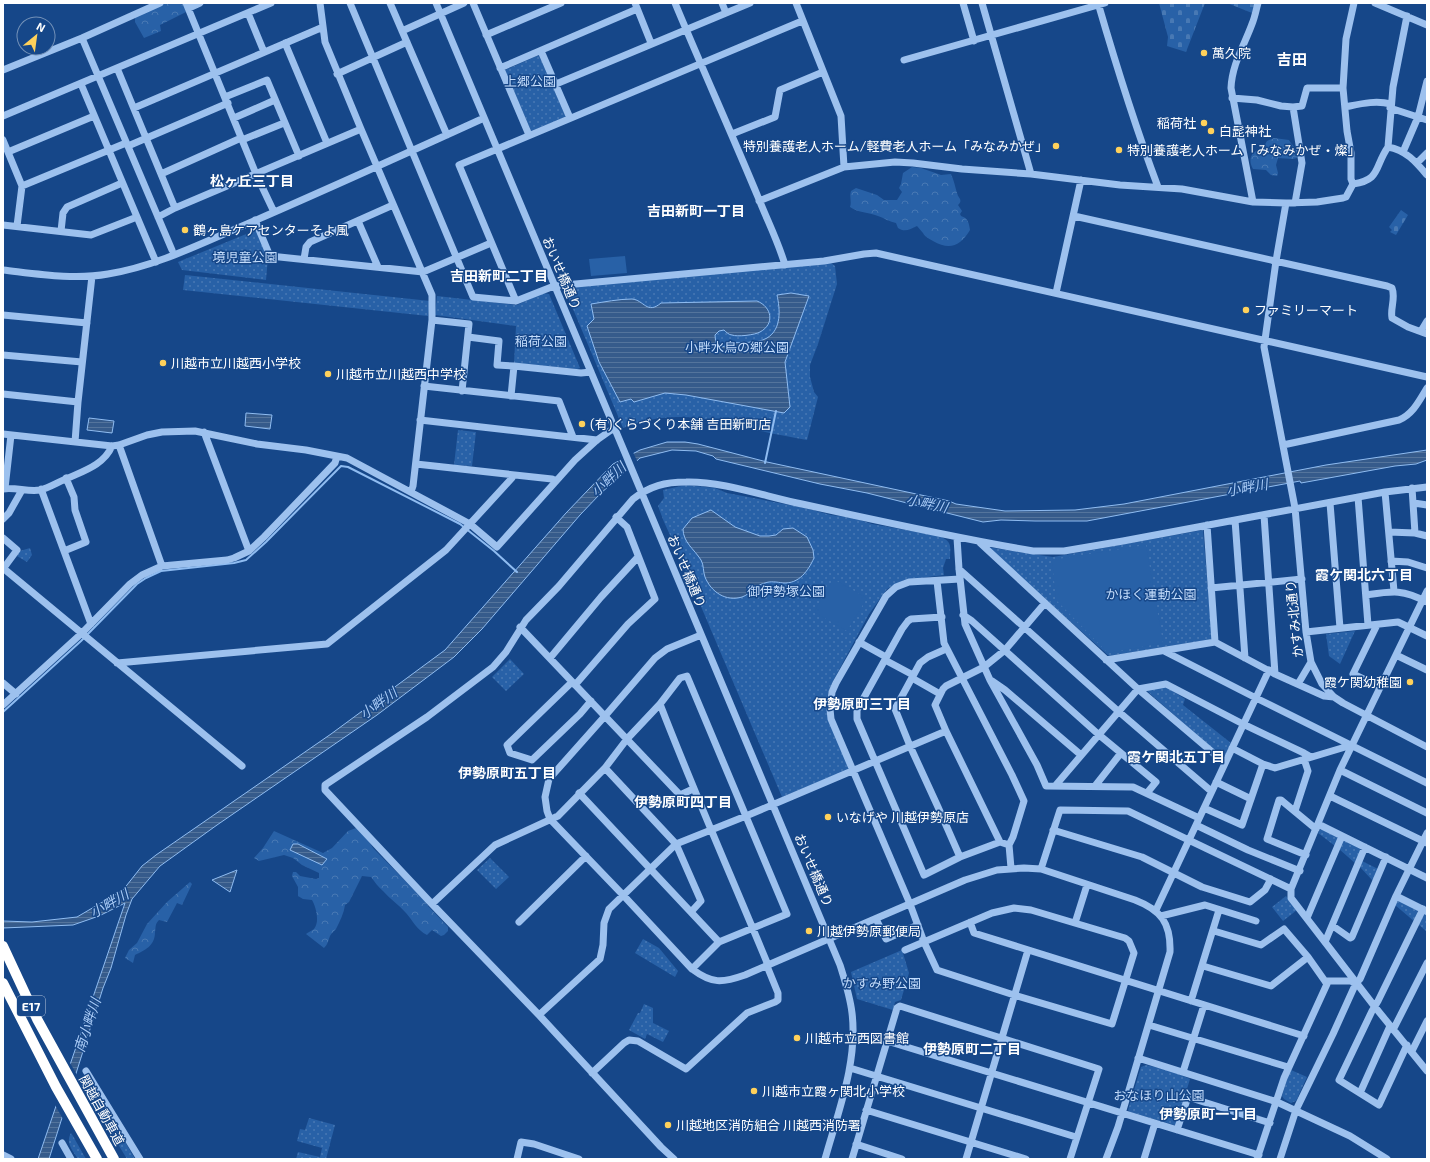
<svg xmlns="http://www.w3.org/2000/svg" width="1430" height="1162" font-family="'Exo 2','Noto Sans JP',sans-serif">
  <defs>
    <pattern id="green-dots" width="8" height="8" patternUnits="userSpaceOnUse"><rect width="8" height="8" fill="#2861a7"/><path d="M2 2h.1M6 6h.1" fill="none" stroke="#4879b4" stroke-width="1.8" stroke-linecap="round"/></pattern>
    <pattern id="forest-crowns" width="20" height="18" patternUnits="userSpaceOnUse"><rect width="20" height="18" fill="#2861a7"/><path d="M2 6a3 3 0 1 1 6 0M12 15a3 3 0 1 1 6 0" fill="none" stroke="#4879b4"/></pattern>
    <pattern id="cemetery-stones" width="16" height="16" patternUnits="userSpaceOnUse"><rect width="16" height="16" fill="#2861a7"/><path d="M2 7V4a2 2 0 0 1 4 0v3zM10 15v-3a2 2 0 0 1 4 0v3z" fill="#4879b4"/></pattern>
    <pattern id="water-rules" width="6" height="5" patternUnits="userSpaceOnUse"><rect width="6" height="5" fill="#365b8b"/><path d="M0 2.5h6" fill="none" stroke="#54749c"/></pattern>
  </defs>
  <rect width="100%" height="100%" fill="#164789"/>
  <path fill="url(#green-dots)" d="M 539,55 L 566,117 L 531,131 L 505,70 Z
    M 256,230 L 268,258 L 266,280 L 182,270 L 178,262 Z
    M 831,263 L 835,266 L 837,284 L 818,344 L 810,365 L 810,377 L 814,392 L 818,397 L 807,440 C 790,437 773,434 756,430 C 725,422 694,414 662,418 C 649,419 636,424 623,428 L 565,290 L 567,287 Z
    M 185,275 L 430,301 L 428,316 L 183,290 Z
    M 543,293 L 549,294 L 580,368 L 577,369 L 514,363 L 516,326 L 435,315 L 437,296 L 517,305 Z
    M 458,430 L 476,432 L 472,466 L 454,465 Z
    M 686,485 L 715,488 L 727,493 L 805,508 L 831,515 L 854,518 L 872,524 L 940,536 C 953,543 950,546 950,559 L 946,559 L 943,568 L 944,575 L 904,580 L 887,589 L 869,614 L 833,681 L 828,693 L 827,710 L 849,767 L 847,770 L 782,797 L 677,550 L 664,522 L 658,506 L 664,498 L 663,490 Z
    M 1203,530 L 1212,639 L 1109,656 L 987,547 L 1053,557 Z
    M 30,548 L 32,555 L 27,562 L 17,556 L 20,551 Z
    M 1355,631 L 1340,664 L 1329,656 L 1326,634 Z
    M 510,659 L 524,674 L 506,691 L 492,677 Z
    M 1165,686 L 1185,699 L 1183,705 L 1231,743 L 1225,756 L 1222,757 L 1147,691 L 1149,689 Z
    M 1322,829 L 1337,836 L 1338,839 L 1335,846 L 1318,833 L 1320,830 Z
    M 1344,840 L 1361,848 L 1356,864 L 1339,849 L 1342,841 Z
    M 490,858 L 509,877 L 496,889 L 477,870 Z
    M 1362,861 L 1378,869 L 1373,881 L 1359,866 Z
    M 1286,896 L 1297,910 L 1283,921 L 1272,907 Z
    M 1399,900 L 1418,910 L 1415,922 L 1395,905 L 1397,902 Z
    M 1425,914 L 1427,914 L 1427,932 L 1418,924 L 1422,915 Z
    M 643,939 L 659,948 L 678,971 L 675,977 L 635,953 Z
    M 902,950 L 909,973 L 901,1000 L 895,1002 L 893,1010 L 857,999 L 851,972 Z
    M 644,1004 L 653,1008 L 653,1023 L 669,1031 L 663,1042 L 647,1034 L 645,1039 L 629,1030 L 638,1013 L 640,1013 Z
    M 1146,1065 L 1172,1071 L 1190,1079 L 1176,1125 L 1174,1125 L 1130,1112 L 1128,1110 L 1141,1067 Z
    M 1291,1070 L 1307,1077 L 1296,1101 L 1291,1103 L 1284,1099 L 1282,1096 L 1287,1079 Z
    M 85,1082 L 91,1083 L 135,1159 L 127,1159 L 88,1095 L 83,1085 Z
    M 309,1118 L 335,1125 L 326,1159 L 296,1159 L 298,1152 L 320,1157 L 322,1148 L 297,1141 L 300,1129 L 305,1130 Z
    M 71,1133 L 73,1136 L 86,1159 L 78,1159 C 73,1151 65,1143 71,1133 Z"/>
  <path fill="url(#forest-crowns)" d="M 165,3 L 183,3 L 186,12 L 160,25 L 161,31 L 144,38 L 135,22 L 135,17 Z
    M 1274,138 L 1289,140 C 1293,147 1299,150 1297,158 L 1293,159 L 1278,158 L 1276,165 L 1278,173 L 1277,176 L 1271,175 L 1266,170 L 1253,169 C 1247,158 1252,151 1263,148 L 1267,141 Z
    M 912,167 L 921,168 L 941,175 L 951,174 C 954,180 955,187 957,193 C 957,195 959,197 960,199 C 961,202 960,203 958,205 L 962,211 L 960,214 L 961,216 C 968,218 969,223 970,230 C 960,247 949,250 933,241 C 930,239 925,237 923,233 C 921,231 919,228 917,226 C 910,229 905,233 898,228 L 896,223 C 890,222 884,218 878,216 C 868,212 859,213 850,207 C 852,201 849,197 851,191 L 856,188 L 877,195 L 884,200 L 897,200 L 902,192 L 899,188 L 901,184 L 903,173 Z
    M 356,828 L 367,838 L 373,848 L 425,901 L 428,906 L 448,927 L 448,931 L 444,935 L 441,936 L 432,930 L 427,935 C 417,930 413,921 406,913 C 399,905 390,899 383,891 C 378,887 375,882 371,877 L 362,876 L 349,902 L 345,905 C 344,913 340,921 336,929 C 334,931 331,934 330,936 C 328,941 328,944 324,948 L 306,934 C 308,932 312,931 314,929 C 320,922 316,907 312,900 L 303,899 L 298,896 L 298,887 L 292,876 L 293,872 L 296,872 L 300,876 L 316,879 L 319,878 L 319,873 L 302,865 L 293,858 L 284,855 L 259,861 L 254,858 L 263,848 L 274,831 L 323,853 L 332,848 L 348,831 Z
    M 190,882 L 192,884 L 182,905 L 177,903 L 176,905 L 167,922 L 159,920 C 155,924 156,926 155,932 C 155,946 145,950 135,955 L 133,963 L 125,958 L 129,950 L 137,943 L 147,924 L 167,902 Z"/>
  <path fill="url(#cemetery-stones)" d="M 1159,3 L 1205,3 L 1186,52 L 1167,46 L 1168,37 Z
    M 1227,3 L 1255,3 L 1252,13 Z
    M 1401,210 L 1408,215 L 1396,235 L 1390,232 L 1392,230 L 1389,227 Z"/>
  <path fill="#2861a7" d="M 625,256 L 627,273 L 591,276 L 589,259 Z
    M 1146,545 L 1163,643 L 1108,653 L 1056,600 L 1052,560 Z
    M 833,579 L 867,598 L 847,631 L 814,612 Z"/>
  <path fill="url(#water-rules)" stroke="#8fbcf1" d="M 791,293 L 809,296 L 785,362 L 790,407 L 784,413 L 686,395 L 665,393 L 634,402 L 631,399 L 620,402 L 599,362 L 587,326 L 594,319 L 591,304 C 604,302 619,299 632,299 C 644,300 647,315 661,303 L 757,301 C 772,307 775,324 760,332 C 755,335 737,337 732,335 C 729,335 726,332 724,330 L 719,331 L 715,335 L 716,345 C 721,347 725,348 729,343 C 740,342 757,344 767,338 C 782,329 780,309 777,295 Z
    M 246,413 L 272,415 L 270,429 L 245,426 Z
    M 89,418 L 114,421 L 112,433 L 87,430 Z
    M 667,442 L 685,442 L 698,444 L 767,462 L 949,501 L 956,504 L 1005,511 L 1075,510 L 1124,504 L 1326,465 L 1427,450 L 1427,460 L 1416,464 L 1395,466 L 1301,483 L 1300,481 L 1087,521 L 1035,521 L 1001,520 L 983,522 L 867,493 L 820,484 L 716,459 L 713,456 L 696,451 L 672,450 L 640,458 L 600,494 L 580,515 L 482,629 L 454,657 L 377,715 L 217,825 L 160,866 L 132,899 L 126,915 L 111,968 L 103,988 L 49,1159 L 38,1159 L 125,903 L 99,916 L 73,925 L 3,928 L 3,921 L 32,922 L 77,917 L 123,890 L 142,866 L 156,855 L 331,734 L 445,650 L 566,513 L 613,464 L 640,450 Z
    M 711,510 L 735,527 L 760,536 L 769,536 L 776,535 L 783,529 L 793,528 L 807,537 L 813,550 L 814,558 C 808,571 799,584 783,583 C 777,582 770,581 765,583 C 755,585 751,594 742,597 C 726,602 711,592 705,577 C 703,572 704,565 701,560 C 694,549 683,542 683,529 L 692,518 Z
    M 293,844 L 298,844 L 327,859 L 322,865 L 290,850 Z
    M 237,870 L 230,892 L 212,880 Z"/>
  <path fill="#164789" d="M 633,452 L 638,463 L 625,475 L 618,459 Z
    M 69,1061 L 77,1075 L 63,1119 L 55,1105 Z"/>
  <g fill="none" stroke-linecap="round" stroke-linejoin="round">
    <path stroke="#8fbcf1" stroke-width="2" d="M 765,463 L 776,411
      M 3,712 L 81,641 L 137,584 L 146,578 L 161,571 L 234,563 L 246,560 L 266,542 L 341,466 L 348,467 L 460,524 L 494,551 L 517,572"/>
    <path stroke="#9dc1ee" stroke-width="7" d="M 186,3 L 256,174 L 274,212
      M 320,3 L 325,42 L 361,129 L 432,295 L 432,320 L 413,486 L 411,492
      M 350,3 L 473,297 L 516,301 L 554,286 L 824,261 L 864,254 L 876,253 L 1427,377
      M 390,3 L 447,135
      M 436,3 L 840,965 C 845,981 850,996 852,1013 C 858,1062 838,1112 825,1159
      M 473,3 L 529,135
      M 635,3 L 651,43
      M 675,3 C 702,68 731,132 758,197 C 767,220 778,241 785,265
      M 722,3 L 726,13
      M 796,3 L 841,116 L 844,167
      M 963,3 L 974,41
      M 982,3 L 1031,174
      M 1098,3 C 1116,65 1135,126 1158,187
      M 1375,3 L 1427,25
      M 189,8 L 200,3
      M 248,13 L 264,52
      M 402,31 L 464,3
      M 486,35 L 561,3
      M 82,38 L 172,250
      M 285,43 L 327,143
      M 541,51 L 570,118
      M 904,60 L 1105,3
      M 117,68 L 175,208
      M 500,68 L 637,9
      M 3,70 L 82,38 L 160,3
      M 337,74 L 407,42
      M 81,84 L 156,262
      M 556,84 L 750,3
      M 225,97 L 267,80 L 299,156
      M 1232,98 L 1257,100 L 1281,106 L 1293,107 L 1302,106 L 1307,88 L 1343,88
      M 1293,107 L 1302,163 L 1295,203
      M 1345,107 C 1360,104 1375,100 1391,104
      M 134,108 L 323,27
      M 1390,108 L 1427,120
      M 3,116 L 271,3
      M 234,118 L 275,100
      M 732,134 L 775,117 L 780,90 L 823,72
      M 3,140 L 22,186 L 17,226
      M 242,140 L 284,123
      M 128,146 L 228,103
      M 1388,147 C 1406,150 1416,162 1427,175
      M 8,152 L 94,116
      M 1403,152 L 1418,117 L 1427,81
      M 1417,163 L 1427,153
      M 161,174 L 241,138
      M 1353,184 L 1351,179 L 1351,153 L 1347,131 L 1343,88 L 1346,39 L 1354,3
      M 22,186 L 126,143
      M 759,201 L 844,167 L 895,162 L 913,163 L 962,169 L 1031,174 L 1120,185 L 1182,189 L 1253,202 L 1286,203 L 1276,261 L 1264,347 L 1295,508 L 1306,632 L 1311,662 L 1322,684 L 1334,697 L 1343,703 L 1427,747
      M 1253,202 L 1231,88 C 1232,64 1244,46 1252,24 C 1255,17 1256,10 1258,3
      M 1286,203 L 1317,202 L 1343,198 L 1346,197 L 1353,184 C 1381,180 1374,167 1388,147 L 1393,87 L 1407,16
      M 1074,216 L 1387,286 L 1392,288 C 1396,298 1390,308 1392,318 L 1408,327 L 1427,334
      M 158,217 L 175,208 L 361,129
      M 255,220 L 270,256 L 423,272 L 491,243
      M 358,221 L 378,267
      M 3,225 L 91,235 L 137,217
      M 61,231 L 63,213 L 67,207 L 122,183
      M 304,259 L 306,247 L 310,242 L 393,205
      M 3,270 C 38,274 74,280 108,274 C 157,266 202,243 247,224 C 326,190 405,154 484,118
      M 1056,293 L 1081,180
      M 516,301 L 459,165 L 802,21
      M 3,315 L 87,323
      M 432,320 L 469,324 L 462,391
      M 1421,331 L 1427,321
      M 468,337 L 499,341 L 497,365 L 514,366
      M 3,355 L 82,362
      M 424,386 L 559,401 L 573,437
      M 3,394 L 78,402
      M 511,396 L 514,366 L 581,373 L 591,372
      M 420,420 L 597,440
      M 204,432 L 249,551
      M 3,434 L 112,446 L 119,445 L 147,435 L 162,432 L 195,431 L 257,444 L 306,450 L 347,458 L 470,524 L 497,547 L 575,460 L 597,440 L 614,428
      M 75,442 L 78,402 L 92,276
      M 119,445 L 162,566
      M 1283,445 L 1399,420 C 1413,414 1419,401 1427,388
      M 416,464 L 552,479 L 556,481
      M 5,488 L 11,435
      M 1412,488 L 1415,533
      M 3,489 C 15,487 28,492 40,490 C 49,488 58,482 66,479 C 83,471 104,465 112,446
      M 41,489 L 91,624
      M 1385,492 L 1394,591
      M 1358,497 L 1368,625
      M 1330,503 L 1340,628
      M 1414,503 L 1427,505
      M 1264,515 L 1275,674
      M 3,519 L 9,513 L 22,490
      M 1235,520 L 1245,658
      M 1207,525 L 1215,642
      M 1389,532 L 1415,533 L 1427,536
      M 3,538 L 17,550 L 3,569
      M 957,538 L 959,569 L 965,624 L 990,680 L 1037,765 L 1046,786 L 1133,787 L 1199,818
      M 979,542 L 1138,689 L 1225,763
      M 64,551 L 86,542 L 75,510 L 74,497 L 66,478
      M 1391,561 L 1408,562 L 1427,568
      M 3,568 L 242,766
      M 959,569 L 1118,711 L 1211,791
      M 937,581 L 944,643 L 1012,775 L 1024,801 L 1013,837 L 1009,845 L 1011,868
      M 1211,588 L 1302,579
      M 1366,595 C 1393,591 1402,589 1427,602
      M 963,615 L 972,621 L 1098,734 L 1156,782 L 1147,793
      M 942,617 L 911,619 L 908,621 L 902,629 L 857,710 L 857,719 L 924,875 L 960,857 L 1000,842 L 1009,845
      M 1377,625 L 1353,674 L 1380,687
      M 520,627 L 680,795 L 693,789
      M 1306,632 L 1398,622 L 1427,636
      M 701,635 L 667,649 L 655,658 L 605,716 L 549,779 L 545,797 L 547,811 L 550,819 L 623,895 L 692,969 C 712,984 722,983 745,975 L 965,880 L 997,870 L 1024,868 L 1041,869 L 1135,900 C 1161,910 1171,923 1170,952 L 1118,1127 L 1106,1159
      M 859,642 L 886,657
      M 946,649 L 928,657 L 920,663 L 895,709 L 910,746 L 938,807 L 960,857
      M 1164,651 L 1256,698 L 1427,783
      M 1396,655 L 1427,670
      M 550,658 L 601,597 L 638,557
      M 885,660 L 913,675
      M 1106,660 L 1215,642 L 1275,674 L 1324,696 L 1334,697
      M 117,663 L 327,644 L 446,550 L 512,478 L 512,475
      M 912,678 L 940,694
      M 992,681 L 1005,690 L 1081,755
      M 572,682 L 507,745 L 510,753 L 532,760 L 580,714 L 591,701
      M 3,683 L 16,694
      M 1298,684 L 1311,662
      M 575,685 L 628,624 L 655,599 L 627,527 L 616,517
      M 660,704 C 694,792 732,878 768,965
      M 3,705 L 82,633 L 130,584 L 142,575 L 162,566 L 227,560 L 234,558 L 249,551 L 264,537 L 335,463 L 337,456
      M 1232,748 L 1263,764 L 1275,768 L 1352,745
      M 605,768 L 676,844 L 701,901 L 691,912
      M 1340,770 L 1427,813
      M 1216,782 L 1251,799
      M 1055,786 L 1138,689 L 1166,684 L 1243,724 L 1304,753 L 1311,757
      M 1095,786 L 1121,753
      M 579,793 L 719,942
      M 1330,796 L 1427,843
      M 1204,808 L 1242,825 L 1263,764
      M 1295,811 L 1308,771 L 1304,759
      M 1318,824 L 1427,878
      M 1196,825 L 1248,850 L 1300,871
      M 1053,830 L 1142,857 L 1202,887 L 1250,902 L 1265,890 L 1271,879
      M 1000,842 L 946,731 L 935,705 L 943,689 L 946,686 L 984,667 L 1005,650 L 1045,603
      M 1306,855 L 1267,839 L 1279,800 L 1281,800 L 1316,829
      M 1041,869 L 1060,810 L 1128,811 L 1291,889 L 1291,898 L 1375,1007 L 1427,1071
      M 1291,889 L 1340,770 L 1427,591
      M 1396,896 L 1426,911
      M 432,904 L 495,845 L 558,816 L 605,768 L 627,739 L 660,704 L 680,678 L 687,676 L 787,914 L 719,942 L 692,969
      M 1156,910 L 1269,670
      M 1161,916 L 1205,905 L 1256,921
      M 1307,918 L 1342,836
      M 876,919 L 886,939 L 918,925
      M 519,922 L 586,856
      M 970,922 L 974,933 L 1304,1036
      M 1075,923 L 1087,885
      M 1333,926 L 1350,938 L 1352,937 L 1386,857
      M 1214,931 L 1261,945 L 1284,929 L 1308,957 L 1327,984 L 1284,1078 L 1257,1159
      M 1325,942 L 1365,847
      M 905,950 L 992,913 L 1014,908 L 1031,910 L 1125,938 L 1129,941 L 1134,953 L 1112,1024 L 1014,995 L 937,970 L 924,942 L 910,904 L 831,719 L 830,709 L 831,701 L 832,692 L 836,683 L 886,596 L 896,587 L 909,582 L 960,579
      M 1203,966 L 1271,986 L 1308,957
      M 1325,981 L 1350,981 L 1356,983
      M 1191,1001 L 1219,910
      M 539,1015 L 600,959 L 603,945 L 604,923 L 609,909 L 676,844 L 746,816 L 946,731
      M 1149,1025 L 1288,1067
      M 1393,1030 L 1427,963
      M 887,1041 L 1259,1155
      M 1407,1045 L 1379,1105 L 1339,1080 L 1372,1011 L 1378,1001 L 1423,909
      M 1412,1051 L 1427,1021
      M 1138,1058 L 1277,1102 L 1350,1136 L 1387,1159
      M 850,1068 L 1076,1137
      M 86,1071 L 140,1159
      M 1183,1072 L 1204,1005
      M 592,1073 L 624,1043 L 629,1040 L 638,1041 L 686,1069 L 747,1013 L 775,1002 L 778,1000 L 778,993 L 767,966
      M 1360,1093 L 1390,1026
      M 866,1110 L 1026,1159
      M 1177,1130 L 1188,1097 L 1270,1123
      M 62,1143 L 71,1159
      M 856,1144 L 902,1159
      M 3,1155 L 11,1159
      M 517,1159 L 521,1142 L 534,1144 L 579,1159
      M 674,1159 L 661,1147 L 539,1015 L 432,904 L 325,790 L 325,785 L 427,717 L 493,667 L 506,652 L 526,620 L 559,586 L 633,499 C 650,486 665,482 686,482 C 722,481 767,497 802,504 C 879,521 956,538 1033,551 L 1064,551 L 1123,541 L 1385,492 L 1427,487
      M 852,1159 L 897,1008 L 900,1006 L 1099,1069 L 1070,1159
      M 966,1159 L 1028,950
      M 1144,1159 L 1155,1123
      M 1280,1159 L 1296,1110 L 1333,1034 L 1356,983 L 1360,979 L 1396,896 L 1427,833"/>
    <path stroke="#fff" stroke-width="10" d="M 3,946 L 37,1019 L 114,1159
      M 3,983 L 56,1087 L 97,1159"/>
  </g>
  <g fill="#ffd15b" stroke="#164789" stroke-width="1.5">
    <circle cx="1204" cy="53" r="4"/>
    <circle cx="1204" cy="123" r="4"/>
    <circle cx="1211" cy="131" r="4"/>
    <circle cx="1056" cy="146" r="4"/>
    <circle cx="1119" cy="150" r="4"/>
    <circle cx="185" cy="230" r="4"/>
    <circle cx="1246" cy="310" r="4"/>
    <circle cx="163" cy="363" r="4"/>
    <circle cx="328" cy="374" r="4"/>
    <circle cx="582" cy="424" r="4"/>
    <circle cx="1410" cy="682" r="4"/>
    <circle cx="828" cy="817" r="4"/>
    <circle cx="809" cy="931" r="4"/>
    <circle cx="797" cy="1038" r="4"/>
    <circle cx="754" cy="1091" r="4"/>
    <circle cx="668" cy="1125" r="4"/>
  </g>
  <g text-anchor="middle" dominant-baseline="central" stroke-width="3" stroke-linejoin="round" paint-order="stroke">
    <rect fill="#164789" stroke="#b9c8dc" stroke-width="1" x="17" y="996" width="28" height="20" rx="3"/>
    <g font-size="12" font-weight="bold" fill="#fff">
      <text x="31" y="1006">E17</text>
    </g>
    <g font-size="13" fill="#fff" stroke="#164789" text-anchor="start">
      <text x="1212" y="53">萬久院</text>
      <text x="1196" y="123" text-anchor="end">稲荷社</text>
      <text x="1219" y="131">白髭神社</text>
      <text x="1048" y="146" text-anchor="end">特別養護老人ホーム/軽費老人ホーム「みなみかぜ」</text>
      <text x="1127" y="150">特別養護老人ホーム「みなみかぜ・燦」</text>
      <text x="193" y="230">鶴ヶ島ケアセンターそよ風</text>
      <text x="1254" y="310">ファミリーマート</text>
      <text x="171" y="363">川越市立川越西小学校</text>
      <text x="336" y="374">川越市立川越西中学校</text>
      <text x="590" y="424">(有)くらづくり本舗 吉田新町店</text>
      <text x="1402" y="682" text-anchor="end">霞ケ関幼稚園</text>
      <text x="836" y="817">いなげや 川越伊勢原店</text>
      <text x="817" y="931">川越伊勢原郵便局</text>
      <text x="805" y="1038">川越市立西図書館</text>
      <text x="762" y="1091">川越市立霞ヶ関北小学校</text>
      <text x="676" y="1125">川越地区消防組合 川越西消防署</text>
    </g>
    <g font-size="13" fill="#c3dcfb" stroke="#164789">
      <text x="530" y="81">上郷公園</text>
      <text x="245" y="257">境児童公園</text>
      <text x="541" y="341">稲荷公園</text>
      <text x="737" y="347">小畔水鳥の郷公園</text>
      <text x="786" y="591">御伊勢塚公園</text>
      <text x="1151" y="594">かほく運動公園</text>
      <text x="882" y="983">かすみ野公園</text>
      <text x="1159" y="1095">おなほり山公園</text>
    </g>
    <g font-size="13" fill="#fff" stroke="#164789">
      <text transform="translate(562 273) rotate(67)">おいせ橋通り</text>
      <text transform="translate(687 571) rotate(67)">おいせ橋通り</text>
      <text transform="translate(1294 619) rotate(-96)">かすみ北通り</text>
      <text transform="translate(814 870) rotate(67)">おいせ橋通り</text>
      <text transform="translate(102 1110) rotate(61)">関越自動車道</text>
    </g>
    <g font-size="14" font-weight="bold" fill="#fff" stroke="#164789">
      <text x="252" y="180">松ヶ丘三丁目</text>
      <text x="696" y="210">吉田新町一丁目</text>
      <text x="499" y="275">吉田新町二丁目</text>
      <text x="1364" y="574">霞ケ関北六丁目</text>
      <text x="862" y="703">伊勢原町三丁目</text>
      <text x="1176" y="756">霞ケ関北五丁目</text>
      <text x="507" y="772">伊勢原町五丁目</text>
      <text x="683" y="801">伊勢原町四丁目</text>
      <text x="972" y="1048">伊勢原町二丁目</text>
      <text x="1208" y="1113">伊勢原町一丁目</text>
    </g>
    <g font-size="14" font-style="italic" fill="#a9cbf6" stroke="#164789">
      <text transform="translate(608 479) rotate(-43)">小畔川</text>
      <text transform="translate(1247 487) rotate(-10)">小畔川</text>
      <text transform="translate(927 503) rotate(12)">小畔川</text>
      <text transform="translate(378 703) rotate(-36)">小畔川</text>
      <text transform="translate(109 903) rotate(-30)">小畔川</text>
      <text transform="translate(87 1025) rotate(-72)">南小畔川</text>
    </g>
    <g font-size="15" font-weight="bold" fill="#fff" stroke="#164789">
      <text x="1292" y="59">吉田</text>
    </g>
  </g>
  <rect width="1430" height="1162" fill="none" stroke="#ffffff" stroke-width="8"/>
  <g transform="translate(36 36) rotate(29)"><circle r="19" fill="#164789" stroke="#7391b8"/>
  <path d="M0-3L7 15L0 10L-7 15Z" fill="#ffd15b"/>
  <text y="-6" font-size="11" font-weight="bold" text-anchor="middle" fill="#ffffff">N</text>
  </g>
</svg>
